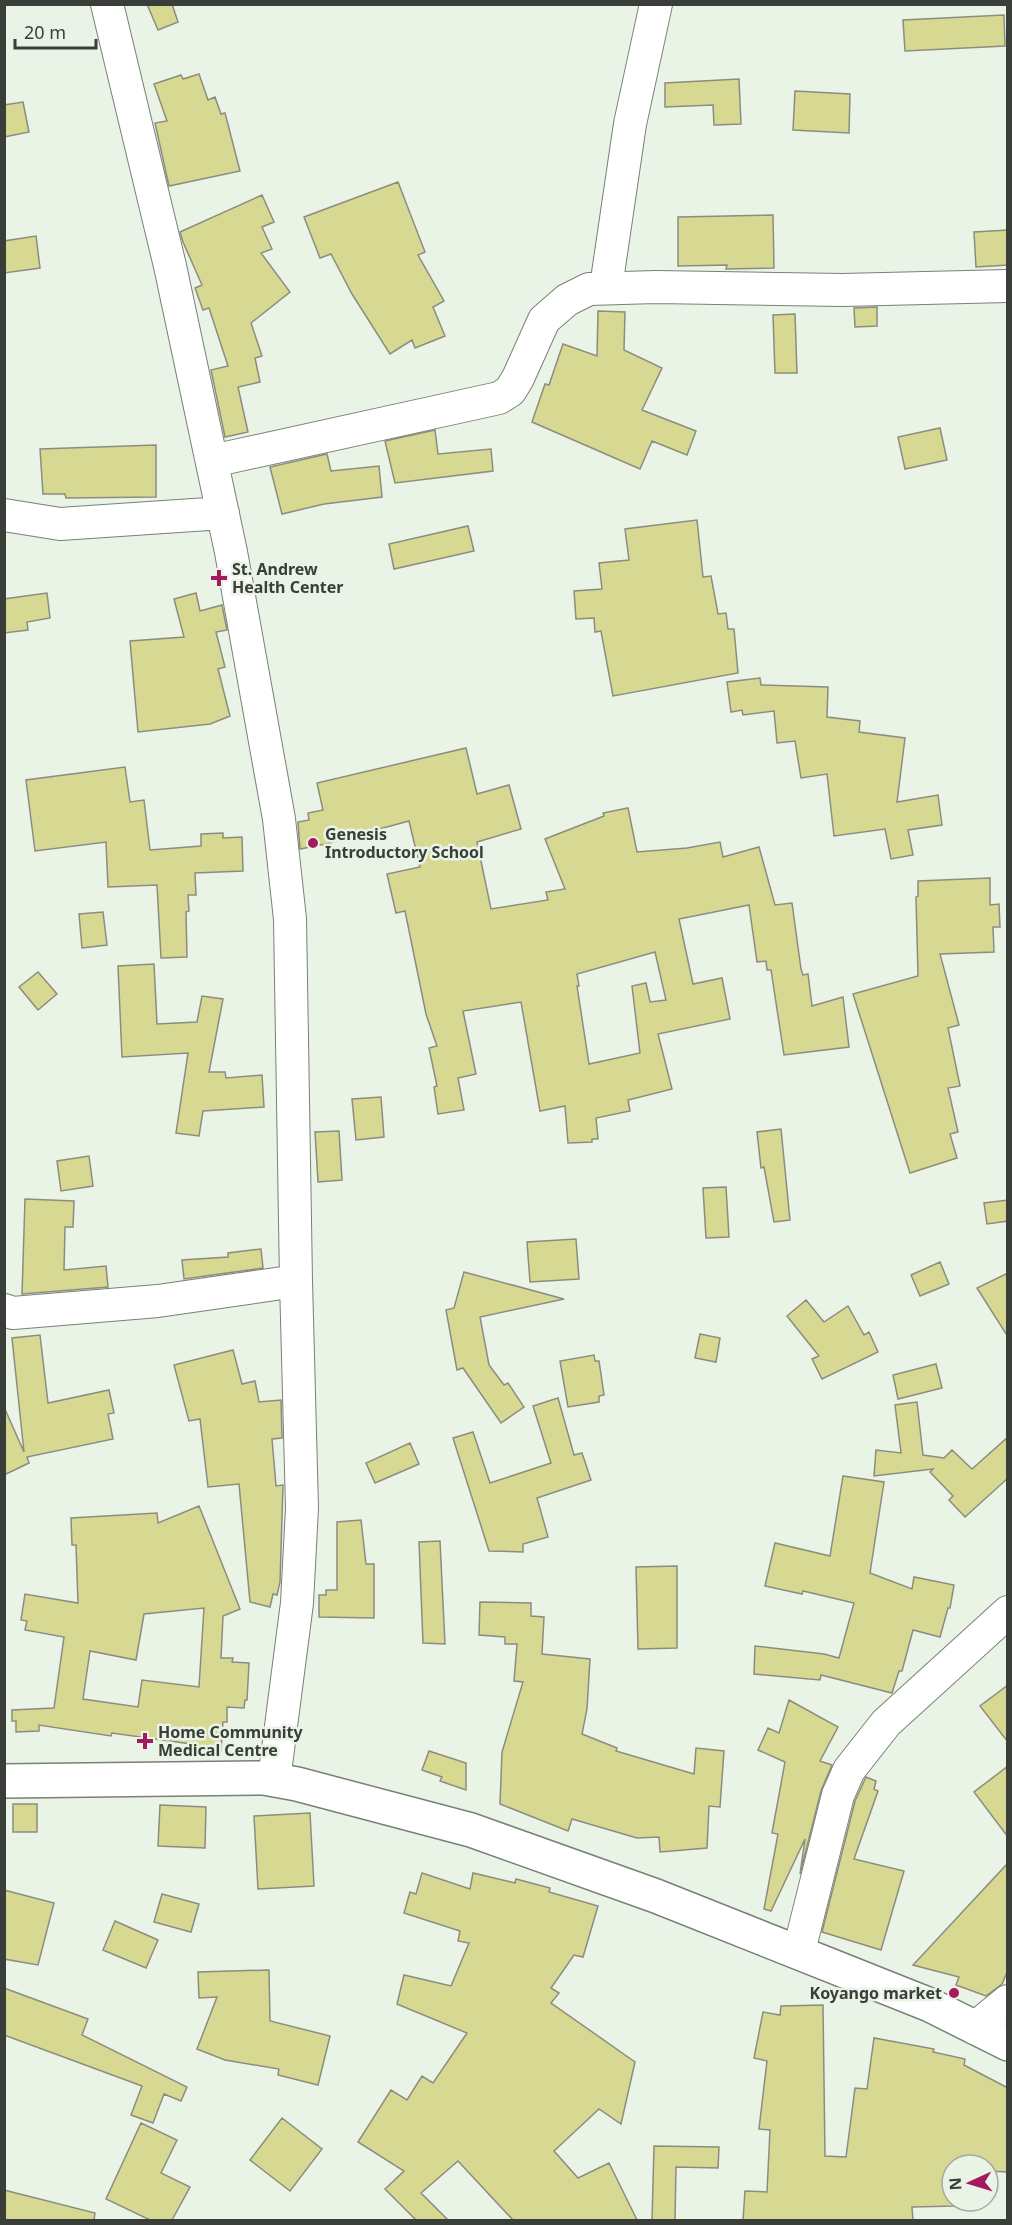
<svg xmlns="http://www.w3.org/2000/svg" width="1012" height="2225" font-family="'Noto Sans',sans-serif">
  <rect width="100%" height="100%" fill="#e9f3e6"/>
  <path fill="#d7d993" stroke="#8c8d7f" stroke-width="1.5" fill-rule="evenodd" d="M 147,4 L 172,4 L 178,22 L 158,30 Z
    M 1004,15 L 1005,46 L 905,51 L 903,20 Z
    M 199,74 L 208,100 L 215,97 L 221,114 L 225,113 L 240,171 L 169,186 L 155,123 L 167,121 L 154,84 L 181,75 L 183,79 Z
    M 739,79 L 741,124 L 714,125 L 713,105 L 665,107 L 665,83 Z
    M 795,91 L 850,94 L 849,133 L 793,130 Z
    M 23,102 L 29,132 L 4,137 L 4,105 Z
    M 398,182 L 425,252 L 418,255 L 444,301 L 433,307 L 445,336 L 415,348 L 412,340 L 390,354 L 352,294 L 331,254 L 320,258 L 304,217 Z
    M 262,195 L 274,222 L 262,227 L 272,249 L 261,253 L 290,292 L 251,323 L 262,356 L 255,358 L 260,382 L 238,387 L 248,432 L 225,437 L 211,370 L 228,366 L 209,308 L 203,310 L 195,288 L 202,285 L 183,242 L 180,232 Z
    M 773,215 L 774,268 L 726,269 L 727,265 L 678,266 L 678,217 Z
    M 1008,230 L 1008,265 L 976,267 L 974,232 Z
    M 36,236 L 40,268 L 4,273 L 4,241 Z
    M 877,307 L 877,326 L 855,327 L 854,308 Z
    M 598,311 L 625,312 L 624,350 L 662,368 L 642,410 L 696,431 L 687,455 L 652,441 L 640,469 L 532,422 L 545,384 L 549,385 L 563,344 L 597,356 Z
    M 795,314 L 797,373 L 775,373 L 773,315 Z
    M 940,428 L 947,460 L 905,469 L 898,437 Z
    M 435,430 L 438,454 L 491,449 L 493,471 L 395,483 L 385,441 Z
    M 156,445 L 156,497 L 66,498 L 65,494 L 43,494 L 40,449 Z
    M 327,454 L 331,471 L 379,466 L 382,497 L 324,504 L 282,514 L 270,467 Z
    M 697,520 L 703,577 L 711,576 L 718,614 L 726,613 L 728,629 L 734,629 L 738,673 L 613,696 L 601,631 L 595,632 L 594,618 L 576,619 L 574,591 L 602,589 L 599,563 L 629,560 L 625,529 Z
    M 468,526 L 474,551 L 394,569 L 389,544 Z
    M 47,593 L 50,618 L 27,622 L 28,630 L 4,633 L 4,599 Z
    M 196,593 L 200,611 L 222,605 L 227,630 L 216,632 L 225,667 L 218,669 L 230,716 L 210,724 L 138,732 L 130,641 L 184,637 L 174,599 Z
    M 760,678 L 761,685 L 828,687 L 827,717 L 860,721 L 859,732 L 905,738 L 897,802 L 938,795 L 942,825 L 908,830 L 913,855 L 891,859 L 885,829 L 834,836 L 827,774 L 801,778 L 795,741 L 777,743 L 774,711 L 743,715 L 742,710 L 731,712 L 727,682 Z
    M 466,748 L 477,794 L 509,785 L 521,829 L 477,842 L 491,909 L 548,900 L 546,892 L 565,889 L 545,839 L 604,816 L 603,813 L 628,808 L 637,852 L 687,848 L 720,842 L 723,857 L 759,847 L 775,905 L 792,903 L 801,969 L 803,975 L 808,974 L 812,1006 L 843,997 L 849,1047 L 784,1055 L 771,970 L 767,970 L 766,961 L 757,962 L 749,905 L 679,919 L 693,984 L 722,978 L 730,1019 L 658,1034 L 672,1089 L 628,1100 L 630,1111 L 596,1118 L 598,1139 L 592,1139 L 592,1142 L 568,1143 L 565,1106 L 540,1111 L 521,1002 L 463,1011 L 476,1074 L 458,1078 L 464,1110 L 438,1114 L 434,1087 L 437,1086 L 429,1048 L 437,1046 L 426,1014 L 405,911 L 396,913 L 387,874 L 420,867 L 409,821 L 331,842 L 331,843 L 300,849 L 298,822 L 309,820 L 308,813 L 323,810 L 317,783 ZM 655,952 L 666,1000 L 650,1002 L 646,983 L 632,986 L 640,1053 L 589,1064 L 577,986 L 579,986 L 577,974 Z
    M 125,767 L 130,802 L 144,800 L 150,850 L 201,846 L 201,834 L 223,833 L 223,838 L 242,837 L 243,871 L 195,873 L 196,895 L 188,895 L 189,911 L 186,912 L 187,957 L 161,958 L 157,885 L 108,887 L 106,842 L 35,851 L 26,780 Z
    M 990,878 L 990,905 L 999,904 L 1000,927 L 993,927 L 994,952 L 940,954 L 959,1025 L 948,1028 L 960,1086 L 948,1088 L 958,1132 L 950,1134 L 957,1158 L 910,1173 L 853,994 L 918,976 L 916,897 L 918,896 L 918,881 Z
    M 103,912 L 107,945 L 82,948 L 79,914 Z
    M 154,964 L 157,1024 L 197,1022 L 202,996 L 223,999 L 209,1072 L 225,1072 L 226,1078 L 262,1075 L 264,1107 L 203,1111 L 199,1136 L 176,1133 L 188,1053 L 122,1057 L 118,966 Z
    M 38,972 L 57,994 L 38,1010 L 19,987 Z
    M 381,1097 L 384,1137 L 356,1140 L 352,1099 Z
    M 781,1129 L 790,1220 L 774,1222 L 764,1167 L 761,1168 L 757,1132 Z
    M 339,1131 L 342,1180 L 318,1182 L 315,1132 Z
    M 89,1156 L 93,1186 L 61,1191 L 57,1161 Z
    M 726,1187 L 729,1237 L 706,1238 L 703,1188 Z
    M 25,1199 L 74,1201 L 73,1227 L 65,1227 L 64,1270 L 106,1266 L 108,1287 L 22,1294 Z
    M 1008,1200 L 1008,1221 L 987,1224 L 984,1203 Z
    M 576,1239 L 579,1279 L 530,1282 L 527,1242 Z
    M 261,1249 L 263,1268 L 184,1279 L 182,1260 L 228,1257 L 228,1253 Z
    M 940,1262 L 949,1284 L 920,1296 L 911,1275 Z
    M 464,1272 L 564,1299 L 480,1317 L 489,1365 L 504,1385 L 508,1383 L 524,1407 L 501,1423 L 463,1368 L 457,1370 L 446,1310 L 454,1308 Z
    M 1008,1273 L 1008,1337 L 977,1288 Z
    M 806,1300 L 824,1322 L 848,1306 L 864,1335 L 869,1332 L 878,1352 L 822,1379 L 812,1359 L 819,1356 L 787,1316 Z
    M 700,1334 L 720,1338 L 716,1362 L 695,1358 Z
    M 40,1335 L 48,1403 L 109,1390 L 114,1413 L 108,1414 L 113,1439 L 27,1457 L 29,1463 L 4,1475 L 4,1407 L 24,1452 L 12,1338 Z
    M 233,1350 L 242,1384 L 255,1381 L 259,1402 L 281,1400 L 282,1438 L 272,1439 L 276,1486 L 283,1485 L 280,1582 L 277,1595 L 273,1594 L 270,1607 L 250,1602 L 239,1484 L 208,1487 L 200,1419 L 189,1421 L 174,1365 Z
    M 594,1355 L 595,1361 L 599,1361 L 604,1395 L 599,1396 L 599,1402 L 568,1407 L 560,1361 Z
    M 936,1364 L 942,1388 L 898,1399 L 893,1375 Z
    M 558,1398 L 574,1455 L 582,1453 L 591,1480 L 537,1498 L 548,1537 L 523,1544 L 523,1552 L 489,1551 L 453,1438 L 473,1432 L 490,1483 L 551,1463 L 533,1406 Z
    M 917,1402 L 923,1455 L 944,1458 L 952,1450 L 972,1469 L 1008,1437 L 1008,1478 L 965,1517 L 949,1500 L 953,1496 L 930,1472 L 933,1469 L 874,1476 L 876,1450 L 901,1453 L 895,1405 Z
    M 410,1443 L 419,1464 L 375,1483 L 366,1463 Z
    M 843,1476 L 884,1482 L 870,1573 L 912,1589 L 914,1577 L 954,1585 L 950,1608 L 948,1608 L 940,1637 L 913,1630 L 902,1671 L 899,1671 L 892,1693 L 821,1675 L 820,1680 L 754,1674 L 755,1646 L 824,1654 L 839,1658 L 854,1603 L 803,1591 L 802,1594 L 765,1586 L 775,1543 L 830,1556 Z
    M 199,1506 L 240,1609 L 223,1616 L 221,1658 L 233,1658 L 232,1662 L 249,1663 L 247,1700 L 245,1700 L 244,1708 L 227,1707 L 227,1722 L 223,1722 L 221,1751 L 191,1750 L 191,1744 L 112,1733 L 111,1736 L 39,1725 L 39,1731 L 16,1732 L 16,1721 L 12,1721 L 12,1710 L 54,1708 L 64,1637 L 25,1630 L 27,1621 L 21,1620 L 25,1594 L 78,1603 L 76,1545 L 72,1545 L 71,1518 L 157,1513 L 158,1523 ZM 204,1608 L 199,1687 L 142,1680 L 138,1707 L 83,1699 L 90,1651 L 136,1660 L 144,1614 Z
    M 361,1520 L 366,1564 L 374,1564 L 374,1618 L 319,1617 L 319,1595 L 326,1595 L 326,1590 L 337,1590 L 337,1522 Z
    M 440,1541 L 445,1644 L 423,1643 L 419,1542 Z
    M 677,1566 L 677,1648 L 638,1649 L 636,1567 Z
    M 480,1602 L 531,1603 L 531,1616 L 544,1617 L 542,1654 L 590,1659 L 587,1709 L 582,1734 L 617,1748 L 616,1751 L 694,1774 L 696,1748 L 724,1751 L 720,1807 L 709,1806 L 707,1848 L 660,1852 L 659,1837 L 637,1838 L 572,1819 L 568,1831 L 500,1804 L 502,1752 L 523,1682 L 514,1681 L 517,1644 L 505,1644 L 505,1637 L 479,1635 Z
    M 1008,1685 L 1008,1742 L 980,1706 Z
    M 789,1700 L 838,1727 L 820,1761 L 832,1765 L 821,1791 L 800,1874 L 805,1839 L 771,1911 L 764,1909 L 778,1834 L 772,1833 L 785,1762 L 758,1750 L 768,1728 L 779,1733 Z
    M 429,1751 L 466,1763 L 466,1790 L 440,1781 L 442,1777 L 422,1770 Z
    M 1008,1766 L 1008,1837 L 974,1792 Z
    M 866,1777 L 876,1781 L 874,1789 L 878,1791 L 854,1859 L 904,1871 L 881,1950 L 822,1932 L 855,1801 Z
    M 13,1804 L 37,1804 L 37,1832 L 13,1832 Z
    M 160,1805 L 206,1807 L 205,1848 L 158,1846 Z
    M 310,1813 L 314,1886 L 258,1889 L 254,1816 Z
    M 1008,1863 L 1008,1970 L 1002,1984 L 986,1996 L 956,1985 L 959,1977 L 913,1965 Z
    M 422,1873 L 470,1889 L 473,1873 L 515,1883 L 516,1879 L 550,1888 L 549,1892 L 598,1906 L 583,1957 L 574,1955 L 551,1988 L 559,1993 L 551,2003 L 635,2062 L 621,2124 L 599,2109 L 554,2151 L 578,2178 L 609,2163 L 637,2220 L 513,2220 L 458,2161 L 421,2193 L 448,2220 L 416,2220 L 385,2189 L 404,2171 L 358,2142 L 391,2090 L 407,2100 L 422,2076 L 433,2083 L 467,2033 L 397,2004 L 404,1975 L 451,1986 L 469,1943 L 458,1941 L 460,1931 L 404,1913 L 410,1892 L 416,1894 Z
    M 4,1890 L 54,1903 L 38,1965 L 4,1959 Z
    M 162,1894 L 199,1904 L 191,1932 L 154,1922 Z
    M 115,1921 L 158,1940 L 146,1968 L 103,1950 Z
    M 269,1970 L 270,2021 L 330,2036 L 318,2085 L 278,2075 L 279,2069 L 225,2060 L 197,2049 L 217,1997 L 199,1998 L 198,1972 Z
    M 4,1988 L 88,2019 L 82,2035 L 187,2087 L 181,2101 L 164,2094 L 153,2123 L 131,2115 L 142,2086 L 4,2035 Z
    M 823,2005 L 825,2156 L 846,2157 L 855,2088 L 867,2089 L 874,2038 L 934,2049 L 933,2052 L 965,2059 L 964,2065 L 1008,2088 L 1008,2172 L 988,2171 L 988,2165 L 952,2165 L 952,2201 L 954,2201 L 954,2206 L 912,2207 L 913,2220 L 743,2220 L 745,2191 L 767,2192 L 770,2130 L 759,2129 L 767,2061 L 754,2058 L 763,2012 L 780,2015 L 781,2006 Z
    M 282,2118 L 322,2149 L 290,2191 L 250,2160 Z
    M 141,2123 L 177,2140 L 161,2173 L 190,2187 L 172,2220 L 150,2220 L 106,2199 Z
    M 654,2146 L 719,2147 L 718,2168 L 676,2167 L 675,2220 L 652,2220 Z
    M 4,2190 L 95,2213 L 94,2220 L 4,2220 Z"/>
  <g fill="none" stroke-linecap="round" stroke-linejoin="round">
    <defs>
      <path id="street" d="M 107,4 L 170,266 L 231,552 L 279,819 L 290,919 L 296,1281 L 302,1508 L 297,1603 L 274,1780
        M 606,287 L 630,124 L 656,4
        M 212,461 L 499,398 L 510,391 L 518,378 L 544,320 L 567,300 L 589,289 L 656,287 L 842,290 L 1008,286
        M 4,515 L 60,524 L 223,513
        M 4,1310 L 13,1313 L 158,1301 L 296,1281
        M 799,1951 L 838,1795 L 849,1770 L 886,1723 L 1008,1612
        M 975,2028 L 1008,2001"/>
      <path id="secondary" d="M 4,1781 L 264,1778 L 297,1784 L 471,1830 L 656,1896 L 930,2005 L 1008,2044"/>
    </defs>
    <use href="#street" stroke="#788175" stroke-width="34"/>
    <use href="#secondary" stroke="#788175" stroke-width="36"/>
    <use href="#street" stroke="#fff" stroke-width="32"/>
    <use href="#secondary" stroke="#fff" stroke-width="33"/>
  </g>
  <g fill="#a5195e" stroke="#e9f3e6" stroke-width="2">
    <path d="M216 569h6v6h6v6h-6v6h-6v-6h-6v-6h6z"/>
    <circle cx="313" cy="843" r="6"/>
    <path d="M142 1732h6v6h6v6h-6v6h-6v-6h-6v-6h6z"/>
    <circle cx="954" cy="1993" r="6"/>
  </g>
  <g text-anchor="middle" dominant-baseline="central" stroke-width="5" stroke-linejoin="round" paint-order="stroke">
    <g font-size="16" font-weight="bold" fill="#3a3e39" stroke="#e9f3e6" text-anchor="start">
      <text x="232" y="569">St. Andrew<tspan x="232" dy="18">Health Center</tspan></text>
      <text x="325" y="834">Genesis<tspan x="325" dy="18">Introductory School</tspan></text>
      <text x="158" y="1732">Home Community<tspan x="158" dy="18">Medical Centre</tspan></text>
      <text x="942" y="1993" text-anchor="end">Koyango market</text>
    </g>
  </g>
  <rect width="1012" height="2225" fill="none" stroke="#3a3e39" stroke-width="12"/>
  <g transform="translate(970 2183) rotate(266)"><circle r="28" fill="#e9f3e6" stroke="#a3aba1" stroke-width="1.5"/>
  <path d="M0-4.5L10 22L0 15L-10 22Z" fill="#a5195e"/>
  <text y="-9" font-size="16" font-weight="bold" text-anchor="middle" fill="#3a3e39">N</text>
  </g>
  <path d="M15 39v9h81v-9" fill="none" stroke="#3a3e39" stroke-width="3"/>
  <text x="24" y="39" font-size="18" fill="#3a3e39" stroke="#e9f3e6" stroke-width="4.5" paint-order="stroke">20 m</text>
</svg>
